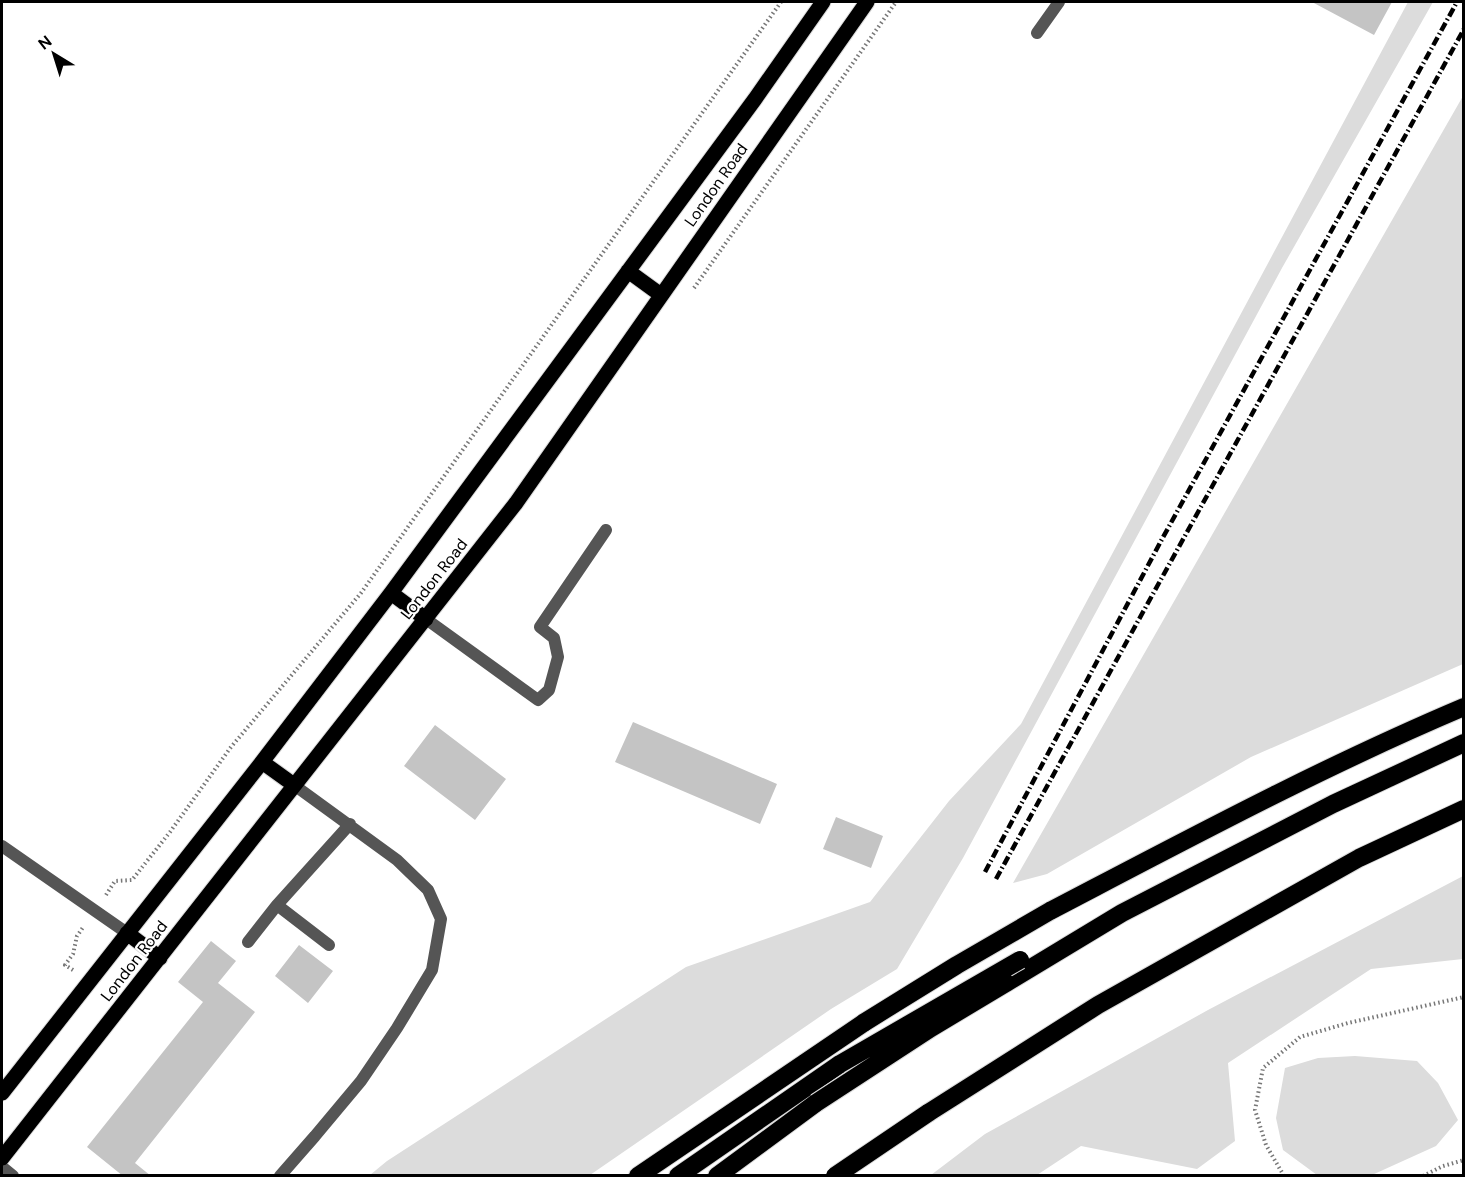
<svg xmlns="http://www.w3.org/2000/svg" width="1465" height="1177" font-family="'DM Sans',sans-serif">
  <rect width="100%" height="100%" fill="#fff"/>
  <path fill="#dcdcdc" d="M 1408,2 L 1433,2 L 1282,268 L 963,858 L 897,969 L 831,1009 L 590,1175 L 370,1175 L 387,1161 L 686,967 L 870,902 L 949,801 L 1021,724 Z
    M 1463,96 L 1463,664 L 1251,757 L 1047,874 L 1013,883 Z
    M 1463,876 L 1463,959 L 1371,969 L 1228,1063 L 1235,1141 L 1197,1169 L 1081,1146 L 1037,1175 L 931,1175 L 985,1134 L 1208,1010 Z
    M 1355,1056 L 1417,1061 L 1438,1083 L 1458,1120 L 1436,1146 L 1372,1175 L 1317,1175 L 1283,1150 L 1276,1118 L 1285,1068 L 1318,1058 Z"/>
  <path fill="#c4c4c4" d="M 1312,2 L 1392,2 L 1374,35 Z
    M 633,722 L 777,784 L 760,824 L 615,762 Z
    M 435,725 L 506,779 L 475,820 L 404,766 Z
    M 836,817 L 883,836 L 871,868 L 823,849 Z
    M 211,941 L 236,961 L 218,983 L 255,1012 L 135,1163 L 151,1176 L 123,1176 L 87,1147 L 203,1002 L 178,982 Z
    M 299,945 L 333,971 L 308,1003 L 275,976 Z"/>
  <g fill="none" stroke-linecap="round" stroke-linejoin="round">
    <defs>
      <path id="primary" d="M 628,271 L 661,295
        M 391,593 L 426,619
        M 262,762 L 294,785
        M 127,933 L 160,958
        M 2,1093 L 262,762 L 391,593 L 755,99 L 823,2
        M 2,1158 L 516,503 L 867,2"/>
      <path id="motorway" d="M 1050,911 C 1186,840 1322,767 1464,707
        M 1006,983 L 1122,913 L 1333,804 L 1464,743
        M 928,1113 L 1098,1005 L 1359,858 L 1464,809
        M 638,1176 L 865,1022
        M 678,1176 L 840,1064
        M 717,1176 L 816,1103"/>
    </defs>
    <use href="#primary" stroke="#dbdbdb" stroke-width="17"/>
    <use href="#motorway" stroke="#dbdbdb" stroke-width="20"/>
    <path stroke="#777" stroke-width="4" stroke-dasharray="1.5 3" stroke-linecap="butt" d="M 694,288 L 896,2
      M 106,895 L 115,881 L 132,880 L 170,832 L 231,747 L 361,593 L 781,2
      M 73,970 L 65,965 L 73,954 L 77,936 L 84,926
      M 1284,1176 L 1266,1145 L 1255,1110 L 1263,1068 L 1300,1037 L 1348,1023 L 1464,997
      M 1423,1176 L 1443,1166 L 1464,1160"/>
    <path stroke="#555" stroke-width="12" d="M 1037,33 L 1059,2
      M 426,619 L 538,700 L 549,690 L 558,657 L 554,638 L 540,627 L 606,530
      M 2,846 L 127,933
      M 277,905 L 329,945
      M 248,942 L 277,905 L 350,824
      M 2,1167 L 13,1176
      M 280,1176 L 315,1136 L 361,1081 L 397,1028 L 432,970 L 441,919 L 428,890 L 397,860 L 294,785"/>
    <use href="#primary" stroke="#000" stroke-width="15"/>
    <use href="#motorway" stroke="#000" stroke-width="18"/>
    <path stroke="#000" stroke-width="4.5" stroke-dasharray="9 3 1.5 3" stroke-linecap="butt" d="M 985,872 L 1161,541 L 1457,2
      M 996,879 L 1464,29"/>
    <defs>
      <path id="motorway-bridge" d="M 865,1022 L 957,965 L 1050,911
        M 840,1064 L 1020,960
        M 816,1103 L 931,1028 L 1006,983
        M 835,1176 L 928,1113"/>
    </defs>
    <use href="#motorway-bridge" stroke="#dbdbdb" stroke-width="20" stroke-linecap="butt"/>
    <use href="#motorway-bridge" stroke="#000" stroke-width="18"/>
  </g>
  <g text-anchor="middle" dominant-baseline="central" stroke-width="4.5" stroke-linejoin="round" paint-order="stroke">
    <g font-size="16" fill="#000" stroke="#fff">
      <text transform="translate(716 185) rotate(-55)">London Road</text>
      <text transform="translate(434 579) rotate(-52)">London Road</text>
      <text transform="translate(134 961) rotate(-52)">London Road</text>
    </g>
  </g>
  <rect width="1465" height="1177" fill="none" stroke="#000000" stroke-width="6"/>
  <g transform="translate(54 54) rotate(322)" stroke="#ffffff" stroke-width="4.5" paint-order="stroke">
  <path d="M0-4.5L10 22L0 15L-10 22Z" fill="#000000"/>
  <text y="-9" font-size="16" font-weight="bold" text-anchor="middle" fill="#000000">N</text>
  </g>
</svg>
